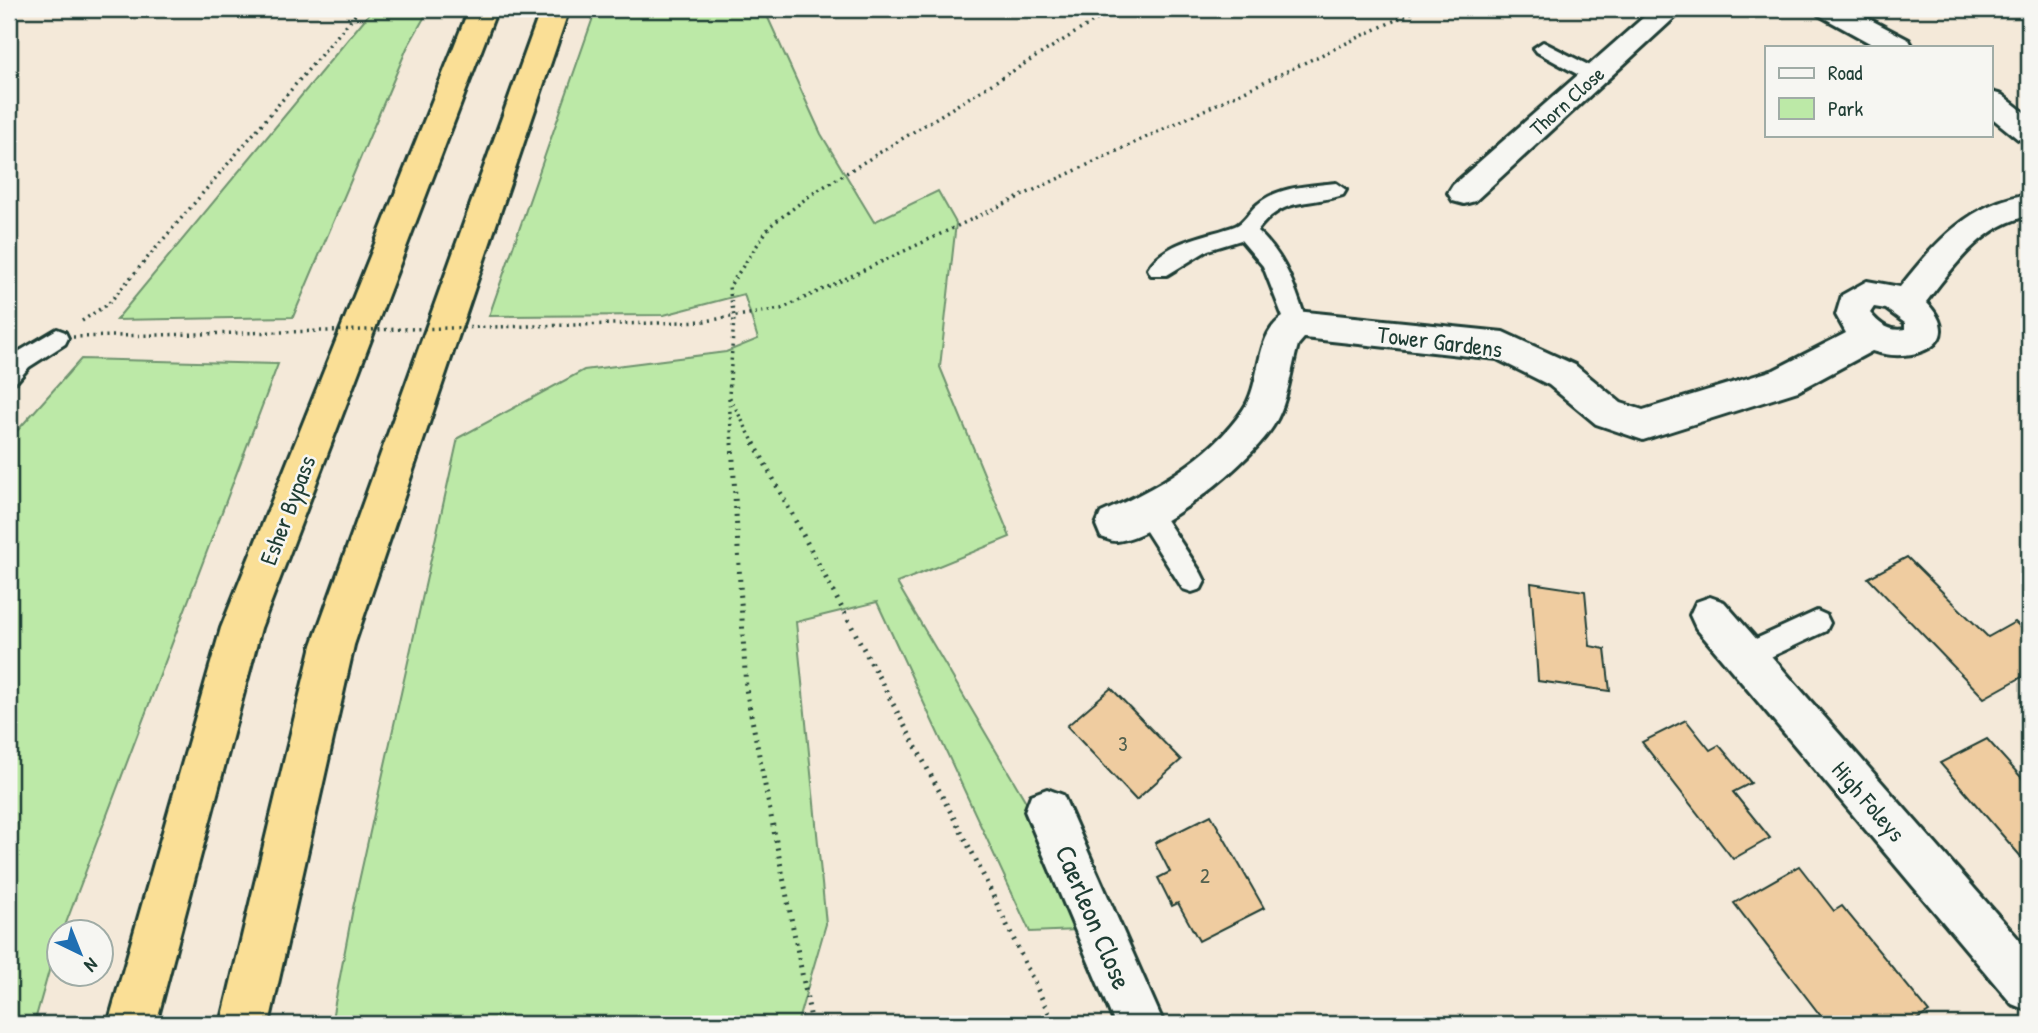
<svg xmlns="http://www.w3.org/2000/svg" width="2038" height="1033" font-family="'Patrick Hand',sans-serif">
  <rect width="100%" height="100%" fill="#f4e9d9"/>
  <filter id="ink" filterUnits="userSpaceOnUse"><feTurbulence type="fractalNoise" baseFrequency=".0143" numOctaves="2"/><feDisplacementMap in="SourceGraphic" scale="14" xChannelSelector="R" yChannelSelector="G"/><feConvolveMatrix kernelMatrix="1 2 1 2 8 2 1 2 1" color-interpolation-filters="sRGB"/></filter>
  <g filter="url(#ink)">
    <path fill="#bce9a7" stroke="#6e936e" stroke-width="2" d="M 373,9 L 429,9 L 407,48 L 293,317 L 116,320 Z
      M 596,9 L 764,9 L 821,134 L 874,222 L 938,191 L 956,223 L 940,367 L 1010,537 L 897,583 L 1101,929 L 1030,932 L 877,602 L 796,622 L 826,924 L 797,1024 L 331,1024 L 353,908 L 458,438 L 584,370 L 726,352 L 758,339 L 744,294 L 664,315 L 489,316 Z
      M 81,359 L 278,364 L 63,931 L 60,932 L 34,1024 L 9,1024 L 9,440 Z"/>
    <path fill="#efcca0" stroke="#1f3d34" stroke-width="2" d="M 1907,557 L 1988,637 L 2015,622 L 2029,635 L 2029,673 L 1984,698 L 1868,578 Z
      M 1531,583 L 1585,591 L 1590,646 L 1605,649 L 1610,691 L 1538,681 Z
      M 1111,688 L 1181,760 L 1136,800 L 1067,726 Z
      M 1686,720 L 1710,750 L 1719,745 L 1751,783 L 1733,792 L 1770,838 L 1733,859 L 1642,742 Z
      M 1987,739 L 2029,786 L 2029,866 L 1940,763 Z
      M 1211,815 L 1264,908 L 1199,941 L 1178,903 L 1172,906 L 1158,878 L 1170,872 L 1155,843 Z
      M 1799,866 L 1834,911 L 1842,906 L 1929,1012 L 1909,1024 L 1827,1024 L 1734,903 Z"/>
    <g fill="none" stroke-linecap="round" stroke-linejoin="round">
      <defs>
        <path id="service" d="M 1543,42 L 1602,72 L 1604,76 L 1602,80 L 1588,80 L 1537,52 L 1534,48 Z
          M 1336,183 L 1346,190 L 1343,195 C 1307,206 1283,196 1257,231 C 1285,255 1296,290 1307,324 L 1304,330 L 1296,332 L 1288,330 L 1263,266 L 1241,240 L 1208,250 L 1167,275 L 1151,275 L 1148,269 C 1164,241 1208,236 1235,226 C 1244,223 1250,210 1258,204 C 1279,186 1310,186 1336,183 Z
          M 57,329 L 65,332 L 68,338 L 65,344 L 29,367 L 17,381 L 9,384 L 9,360 L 13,355 Z
          M 1146,500 L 1155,503 L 1201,573 L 1205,581 L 1201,589 L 1192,592 L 1183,589 L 1137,517 L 1134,510 L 1137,503 Z
          M 1817,611 L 1826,615 L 1830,623 L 1826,631 L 1745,669 L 1736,666 L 1732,657 L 1736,648 Z"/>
        <path id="minor" d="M 1653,9 L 1684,9 L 1475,201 L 1464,204 L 1453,201 L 1448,193 L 1453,185 Z
          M 1815,9 L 1850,9 L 1909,40 L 1913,47 L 1877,47 L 1819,15 Z
          M 1991,92 L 2002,95 L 2029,116 L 2029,142 L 2018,139 L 1991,117 Z
          M 2029,194 L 2029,216 C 1982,225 1954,266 1926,302 C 1969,346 1910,364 1872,351 L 1798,391 L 1643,440 L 1596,424 L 1549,385 L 1497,359 L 1304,338 L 1298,345 C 1291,369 1288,401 1275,423 C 1254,460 1160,536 1117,541 C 1112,542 1106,538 1101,537 L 1096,525 L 1101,513 C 1153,490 1210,459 1243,410 C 1265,378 1251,325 1296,311 L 1503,332 L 1575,365 L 1621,403 L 1643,410 L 1774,370 L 1846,333 L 1836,315 L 1842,295 L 1867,281 L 1900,287 C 1936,242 1969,203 2029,194 ZM 1874,307 L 1886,309 L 1905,323 L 1905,329 C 1890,332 1880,325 1870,313 Z
          M 1710,597 L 1724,602 L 2029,951 L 2029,1011 L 2012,1004 L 1696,628 L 1690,615 L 1696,602 Z
          M 1047,789 L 1063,795 L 1164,1024 L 1115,1024 L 1025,811 L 1031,795 Z"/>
        <path id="trunk" d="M 469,9 L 497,9 L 261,628 L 156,1024 L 108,1024 L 221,628 Z
          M 541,9 L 569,9 L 354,645 L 269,1024 L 221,1024 L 312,645 Z"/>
      </defs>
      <use href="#service" stroke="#1f3d34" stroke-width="6"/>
      <use href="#minor" stroke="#1f3d34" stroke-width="6"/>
      <use href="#trunk" stroke="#1f3d34" stroke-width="6"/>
      <path stroke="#1f3d34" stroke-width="3.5" stroke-dasharray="2 4.5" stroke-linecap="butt" d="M 82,321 L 109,303 L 360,9
        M 658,323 L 705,321 L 781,309 L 1419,9
        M 729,398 L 732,445
        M 755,445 L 729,396 L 734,317 L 729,287 L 770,226 L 812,194 L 1114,9"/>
      <path stroke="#1f3d34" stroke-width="5" stroke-dasharray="2 6" stroke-linecap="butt" d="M 732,443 L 746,689 L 812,1024
        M 754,443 L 975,858 L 1054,1024"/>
      <use href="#service" fill="#f6f6f2" fill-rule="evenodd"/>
      <use href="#minor" fill="#f6f6f2" fill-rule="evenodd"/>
      <use href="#trunk" fill="#fadf96" fill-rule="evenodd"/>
      <path stroke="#1f3d34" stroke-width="3.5" stroke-dasharray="2 4.5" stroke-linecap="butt" d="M 73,337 L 658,323"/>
    </g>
  </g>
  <g text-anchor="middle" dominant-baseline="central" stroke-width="5" stroke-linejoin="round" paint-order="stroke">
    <g font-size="21" fill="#1f3d34" stroke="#f6f6f2">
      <text transform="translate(1567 101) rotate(-42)">Thorn Close</text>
    </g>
    <g font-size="21" fill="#53614f">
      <text x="1123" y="743">3</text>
      <text x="1205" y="875">2</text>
    </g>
    <g font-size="24" fill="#1f3d34" stroke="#f6f6f2">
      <text transform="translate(1440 341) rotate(7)">Tower Gardens</text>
      <text transform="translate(287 510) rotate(-69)">Esher Bypass</text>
      <text transform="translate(1869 801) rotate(49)">High Foleys</text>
    </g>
    <g font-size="28" fill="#1f3d34" stroke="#f6f6f2">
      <text transform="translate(1094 917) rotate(67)">Caerleon Close</text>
    </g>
  </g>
  <rect width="2038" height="1033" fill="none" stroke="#f6f6f2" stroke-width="35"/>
  <rect x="18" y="18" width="2003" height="998" fill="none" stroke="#1f3d34" stroke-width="2.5" filter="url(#ink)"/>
  <rect x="1765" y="46" width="228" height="91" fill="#f6f6f2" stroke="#a0aca6" stroke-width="2"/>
  <rect x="1779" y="68" width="35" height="10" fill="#f6f6f2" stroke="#a0aca6" stroke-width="2"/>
  <text x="1828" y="80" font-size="21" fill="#1f3d34">Road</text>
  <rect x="1779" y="98" width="35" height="21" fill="#bce9a7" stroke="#a0aca6" stroke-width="2"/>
  <text x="1828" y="116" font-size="21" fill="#1f3d34">Park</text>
  <g transform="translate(80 953) rotate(137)"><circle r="33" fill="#f6f6f2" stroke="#a0aca6" stroke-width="2"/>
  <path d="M0-5L12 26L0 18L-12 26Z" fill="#1f6fb2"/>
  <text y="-10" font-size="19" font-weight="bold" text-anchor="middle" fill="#1f3d34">N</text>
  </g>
</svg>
